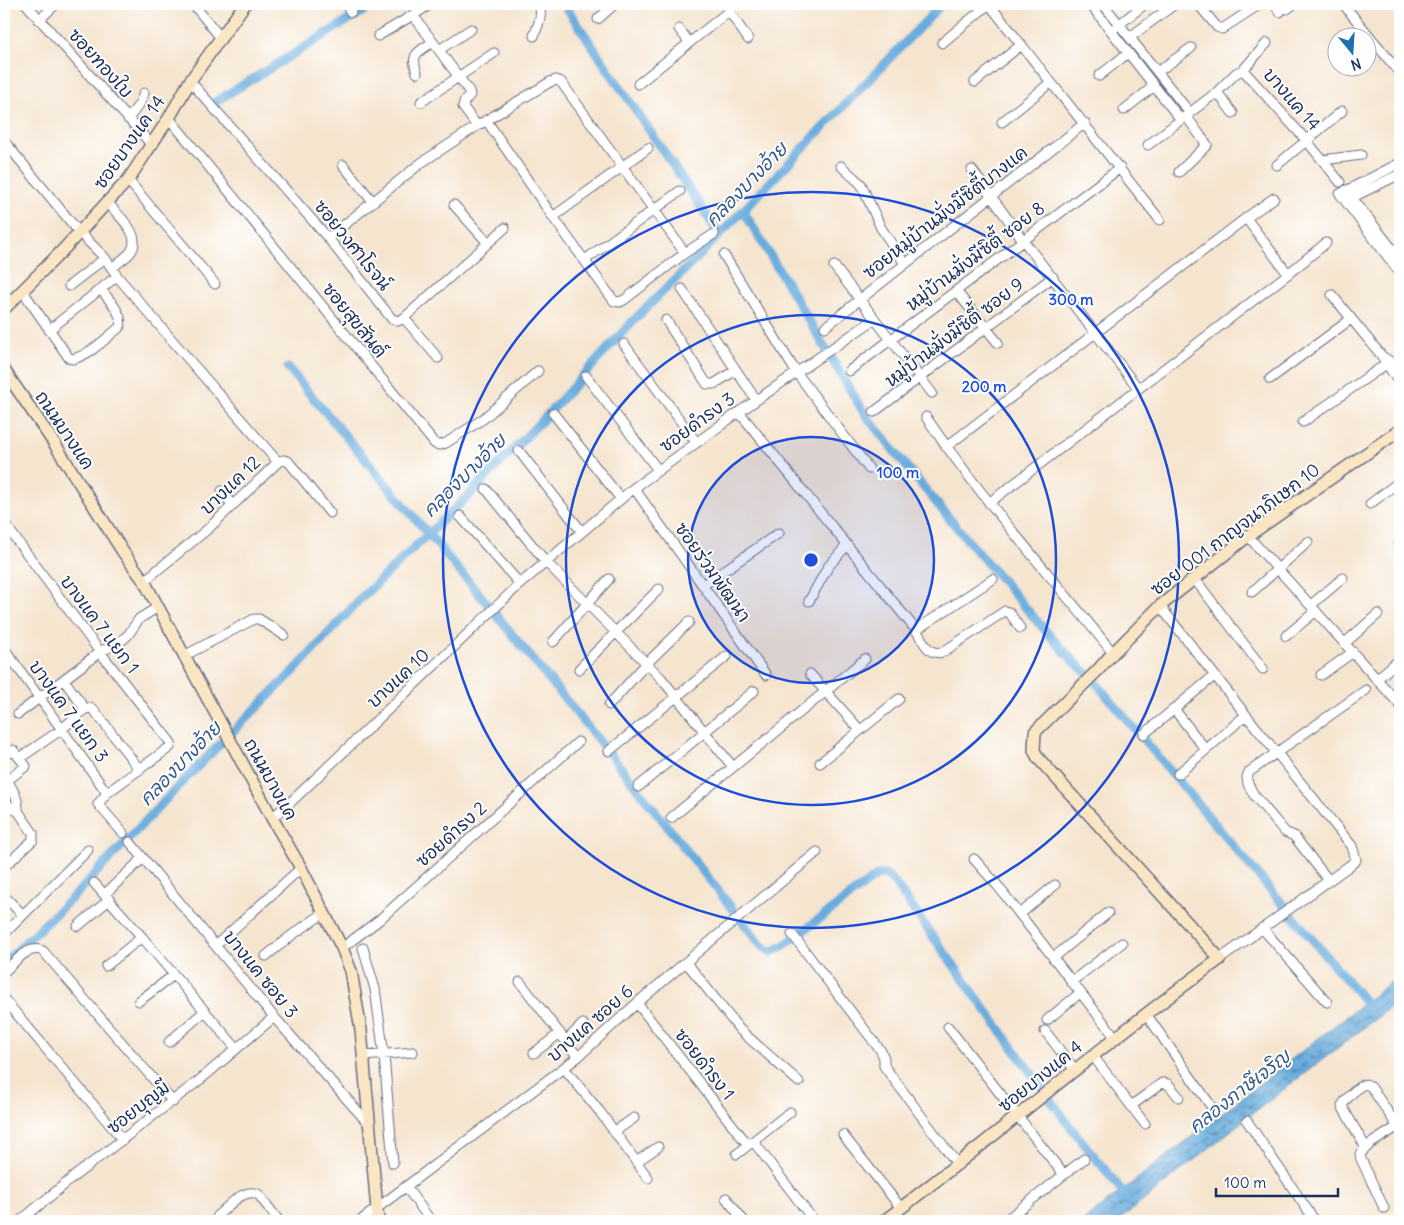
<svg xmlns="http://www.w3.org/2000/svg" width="1404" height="1225" font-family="Delius,'Playpen Sans Thai',sans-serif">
  <defs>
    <pattern id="water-waves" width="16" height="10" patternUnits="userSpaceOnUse" patternTransform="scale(1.25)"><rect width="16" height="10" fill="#67acdd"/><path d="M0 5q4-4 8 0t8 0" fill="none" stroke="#548cb6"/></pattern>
  </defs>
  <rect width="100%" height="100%" fill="#fff"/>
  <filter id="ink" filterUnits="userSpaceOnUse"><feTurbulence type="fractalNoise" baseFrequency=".02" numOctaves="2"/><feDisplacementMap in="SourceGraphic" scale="10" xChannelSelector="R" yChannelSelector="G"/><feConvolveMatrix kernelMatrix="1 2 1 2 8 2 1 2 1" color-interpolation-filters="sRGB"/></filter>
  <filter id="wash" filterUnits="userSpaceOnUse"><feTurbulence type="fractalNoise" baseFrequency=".0096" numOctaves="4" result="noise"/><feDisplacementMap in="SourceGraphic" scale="20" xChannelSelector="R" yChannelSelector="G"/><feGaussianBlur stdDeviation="1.12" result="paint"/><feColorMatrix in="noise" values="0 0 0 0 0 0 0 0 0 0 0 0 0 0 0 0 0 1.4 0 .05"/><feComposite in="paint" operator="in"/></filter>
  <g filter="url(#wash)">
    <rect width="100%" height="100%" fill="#f5e4ce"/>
    <path fill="url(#water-waves)" stroke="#416e9e" d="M 1400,975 L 1400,1000 L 1248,1117 L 1118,1221 L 1083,1221 Z"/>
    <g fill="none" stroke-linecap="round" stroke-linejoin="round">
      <path stroke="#67acdd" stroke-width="9" d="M 564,4 L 720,235
        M 215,102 L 375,4
        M 743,210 L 864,413 C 910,472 958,530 1007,586 C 1034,617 1059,649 1090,676 L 1371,1009
        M 288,368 L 480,595 L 618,764 L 761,945 L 771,952 L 783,946 L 878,875 L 885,875 L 893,881 L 1068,1124 L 1128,1198
        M 4,963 L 78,892 L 193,771 L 296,669 L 359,600 L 466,498 L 551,411 L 632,322 L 704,251 L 942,4
        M 137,1219 L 139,1221"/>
      <path stroke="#365b8a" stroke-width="1" stroke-dasharray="6 5" stroke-linecap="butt" d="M 1101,1221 L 1400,990"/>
    </g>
  </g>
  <g filter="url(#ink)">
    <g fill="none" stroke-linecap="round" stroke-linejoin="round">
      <defs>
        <path id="street" d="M 26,4 L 151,144
          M 193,4 L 221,38
          M 345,4 L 351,12
          M 989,4 L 1160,220
          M 1090,4 L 1181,120
          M 1103,4 L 1190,113
          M 1198,4 L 1217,27 L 1222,29 L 1260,4
          M 1274,4 L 1280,12
          M 1343,4 L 1400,73
          M 1287,9 L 1294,4
          M 729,11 L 748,39
          M 413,15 L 431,4
          M 598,19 L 615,4
          M 39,20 L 56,4
          M 1116,27 L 1145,4
          M 679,29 L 689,42
          M 378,36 L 413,15 L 469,91 L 470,95 L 464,102 L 463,107 L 477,126
          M 534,36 C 538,25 543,16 539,4
          M 1130,37 L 1175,4
          M 942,43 L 989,4
          M 439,50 L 471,29
          M 1243,70 L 1267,43
          M 1157,72 L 1191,48
          M 417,73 C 410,53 418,52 433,42
          M 1099,76 L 1128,53
          M 190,81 L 328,238 L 392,319 L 398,321 L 404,318 L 505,228
          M 975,82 L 1021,45
          M 638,84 L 729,11 L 730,8 L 729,4
          M 1217,92 L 1233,113
          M 421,102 L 494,53
          M 1124,110 L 1154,86
          M 169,118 L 435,444 L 440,445 L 446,443 L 483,419 L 538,371
          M 128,119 L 140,103 L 144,93
          M 486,120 L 553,217 L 614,301 L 620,302 L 624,300 L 685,253 L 714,234
          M 1002,122 L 1050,83
          M 4,141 L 79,232 L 105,258 L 117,276 L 184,354 L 278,462
          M 1148,145 L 1217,92 L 1236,73 L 1243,70 L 1306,140 L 1340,182
          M 1323,160 L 1361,155
          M 1400,163 L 1340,194 L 1400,273
          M 343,165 L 373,202
          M 1277,165 L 1342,111
          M 841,166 L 861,184 L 881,228 L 905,264
          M 972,170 L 1023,240 L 1138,388
          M 1179,172 L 1207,145 L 1186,116
          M 128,180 L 215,284
          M 1346,190 L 1400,259
          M 1274,198 L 1246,218 L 1288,274
          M 1349,199 L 1400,174
          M 108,203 C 118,216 144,235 130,253 C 125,258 118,263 112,268
          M 454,205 L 488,243
          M 553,217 L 648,148
          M 328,238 L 421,163 L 477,126 L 550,82 L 556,80 L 561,82 L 685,253
          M 724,255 L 796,372 L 869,469
          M 585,260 L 680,191
          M 834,266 L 932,393
          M 69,286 L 105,258
          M 682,289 L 756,400
          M 22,290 L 69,358 L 72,359 C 89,356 106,338 120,327 C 124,313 108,300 101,289
          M 956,291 L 998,343
          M 1332,295 L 1381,355 L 1396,378 L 1400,375
          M 404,318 L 438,358
          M 666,320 L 707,384 L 714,384 L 736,370
          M 825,327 L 1085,123
          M 49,330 L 117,276
          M 624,344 L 696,442
          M 1385,358 L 1400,369
          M 849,371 L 1120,168
          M 586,376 L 658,470
          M 1270,379 L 1351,319
          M 739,412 L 916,630 C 924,642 928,656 943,652 L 1005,611 L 1009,612 L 1020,628
          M 874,412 L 1053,277
          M 553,413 L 621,499
          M 926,417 C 982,500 1050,574 1113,653
          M 1303,422 L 1389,362
          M 946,447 L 1246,218
          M 519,451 L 582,532
          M 634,488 L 766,675
          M 486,489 L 546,562 L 661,678 L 733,767
          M 222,491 L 232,505
          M 989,503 L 1288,274 L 1326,243
          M 1370,504 L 1400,481
          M 460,516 L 520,584
          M 4,523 L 100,652 L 171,743 L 170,747 L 107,793 L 98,804 L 123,833
          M 1248,536 L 1400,705
          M 1399,546 L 1400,545
          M 1194,578 L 1263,669
          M 144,581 L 209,528 L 278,462 L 283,460 L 288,461 L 330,513
          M 703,585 L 779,533
          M 1252,592 L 1308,542
          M 809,601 L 828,567 L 847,545
          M 1311,605 L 1343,578
          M 1160,606 L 1246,715 L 1352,846 L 1356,860 L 1349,866 L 1220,959
          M 916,630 L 993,579
          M 1286,636 L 1316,611
          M 553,642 L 609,579
          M 1345,643 L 1378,614
          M 4,648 L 107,793
          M 184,656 L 254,619 L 259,619 L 284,635
          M 579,669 L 659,589
          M 810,674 L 860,730
          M 1321,675 L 1353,652
          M 1377,679 L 1400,659
          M 64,680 L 85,709 L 90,708 L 94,710 L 140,770
          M 609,705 L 646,664 L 689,622
          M 1174,709 L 1206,750
          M 18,714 L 100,652 L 121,641 L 128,635 L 139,619 L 158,607
          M 1144,734 L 1214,676
          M 609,751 L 727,656
          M 4,757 L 13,750 L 26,766 L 4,783
          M 20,758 L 62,729 L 85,709
          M 820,763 L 899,699
          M 1178,774 L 1246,715
          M 638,787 L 754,691
          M 4,800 L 12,809 L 18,811 C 19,799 13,790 7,780
          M 272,818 L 293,800 L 520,584 L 634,488 L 739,412 L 875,319
          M 671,818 L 865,659
          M 130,842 L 274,1017 L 369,1124
          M 974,859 L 997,885 L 1115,1037
          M 4,867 L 33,840 L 33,833 L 18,811
          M 1329,881 L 1294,836 L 1285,832 L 1254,795 L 1248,784 L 1247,777 L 1249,772 L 1366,690
          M 94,883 L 142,937 L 236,1048
          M 105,894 L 143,858
          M 4,896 L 23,915
          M 1020,914 L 1055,885
          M 78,926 L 110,899
          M 1262,928 L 1327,1002
          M 4,934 L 88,850
          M 792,934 L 881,1051 L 884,1058 L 884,1066 L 958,1165
          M 216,945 L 301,868
          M 342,948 L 379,920 L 578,742
          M 363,948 L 375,989 L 384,1055 L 393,1163
          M 266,956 L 292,935 L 324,913
          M 1053,958 L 1108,913
          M 686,962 L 740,1030 L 799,1082
          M 106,966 L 142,937
          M 4,972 C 14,963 28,944 43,951 L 173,1102
          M 520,982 L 578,1057
          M 1071,982 L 1122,943
          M 4,999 L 123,1140
          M 139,1001 L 174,975
          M 637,1003 L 748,1145
          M 1146,1014 L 1211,1106
          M 1047,1020 L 1080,993
          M 948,1027 L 1064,1175
          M 1045,1031 L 1075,1070
          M 566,1041 L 583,1024
          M 169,1042 L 205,1011
          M 534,1053 L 560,1033
          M 363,1056 L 413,1052
          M 1093,1056 L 1145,1124
          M 564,1068 L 600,1112 L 648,1178
          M 1131,1106 L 1162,1083 L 1168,1084 L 1179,1097
          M 1247,1121 L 1315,1221
          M 614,1132 L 634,1118
          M 843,1135 L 901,1208
          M 753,1141 L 814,1221
          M 1366,1148 L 1342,1106 C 1344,1101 1357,1087 1363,1085 C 1367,1083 1368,1085 1371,1087 L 1398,1127
          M 737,1154 L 790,1112
          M 636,1162 L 658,1147
          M 406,1187 L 431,1221
          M 726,1198 L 744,1221
          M 1384,1208 L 1361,1159 L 1360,1154 L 1370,1144 L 1400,1125
          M 20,1221 L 76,1175 L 201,1079 L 274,1017
          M 217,1221 L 218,1215 C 229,1206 243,1188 258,1194 L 279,1221
          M 360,1221 L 578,1057 L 637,1003 L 817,852
          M 1005,1221 L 1084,1159"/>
        <path id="secondary" d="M 4,309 L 61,252 L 128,180 L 169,118 L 190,81 L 245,4
          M 4,370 L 54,443 L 123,552 L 144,581 L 272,818 L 301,868 L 342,948 L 351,971 L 361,1030 L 378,1221
          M 884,1221 C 997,1135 1105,1042 1220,959 L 1038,758 L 1034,750 L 1035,732 L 1098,670 L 1113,653 L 1160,606 L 1248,536 L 1400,430"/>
      </defs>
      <use href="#street" stroke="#676e85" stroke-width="11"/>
      <use href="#secondary" stroke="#676e85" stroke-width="14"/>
      <use href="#street" stroke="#fff" stroke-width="9"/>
      <use href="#secondary" stroke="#fbe6c4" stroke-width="11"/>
    </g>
  </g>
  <circle cx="811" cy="560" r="123" fill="#1d4ed8" fill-opacity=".12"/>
  <g fill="none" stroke="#1d4ed8" stroke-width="2.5">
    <circle cx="811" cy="560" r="123"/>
    <circle cx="811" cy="560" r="245"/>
    <circle cx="811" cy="560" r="368"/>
  </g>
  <g text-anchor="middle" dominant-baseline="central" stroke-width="4" stroke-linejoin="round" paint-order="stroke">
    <g font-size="18" fill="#1b2f5e" stroke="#fff">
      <text transform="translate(101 63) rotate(48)">ซอยทองใบ</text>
      <text transform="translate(1292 99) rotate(49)">บางแค 14</text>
      <text transform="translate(129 142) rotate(-55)">ซอยบางแค 14</text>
      <text transform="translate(945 212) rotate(-38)">ซอยหมู่บ้านมั่งมีซิตี้บางแค</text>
      <text transform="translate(353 245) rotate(51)">ซอยวงศาโรจน์</text>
      <text transform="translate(975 256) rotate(-37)">หมู่บ้านมั่งมีซิตี้ ซอย 8</text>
      <text transform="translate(355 320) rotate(51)">ซอยสุขสันต์</text>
      <text transform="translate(954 332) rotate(-37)">หมู่บ้านมั่งมีซิตี้ ซอย 9</text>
      <text transform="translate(697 422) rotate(-36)">ซอยดำรง 3</text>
      <text transform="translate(65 430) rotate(56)">ถนนบางแค</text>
      <text transform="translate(230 485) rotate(-44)">บางแค 12</text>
      <text transform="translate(1235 529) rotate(-37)">ซอย 001 กาญจนาภิเษก 10</text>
      <text transform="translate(713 572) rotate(55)">ซอยร่วมพัฒนา</text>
      <text transform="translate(100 624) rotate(53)">บางแค 7 แยก 1</text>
      <text transform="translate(398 678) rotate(-43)">บางแค 10</text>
      <text transform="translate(69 711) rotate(54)">บางแค 7 แยก 3</text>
      <text transform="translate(271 779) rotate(61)">ถนนบางแค</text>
      <text transform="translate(451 834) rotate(-42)">ซอยดำรง 2</text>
      <text transform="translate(261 974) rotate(51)">บางแค ซอย 3</text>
      <text transform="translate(590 1023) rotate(-41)">บางแค ซอย 6</text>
      <text transform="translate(705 1064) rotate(52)">ซอยดำรง 1</text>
      <text transform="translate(1040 1076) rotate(-39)">ซอยบางแค 4</text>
      <text transform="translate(138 1107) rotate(-38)">ซอยบุญมี</text>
    </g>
    <g font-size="19" font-style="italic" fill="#365b8a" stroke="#fff">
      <text transform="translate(746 184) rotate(-46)">คลองบางอ้าย</text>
      <text transform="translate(464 475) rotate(-45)">คลองบางอ้าย</text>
      <text transform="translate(180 763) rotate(-46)">คลองบางอ้าย</text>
      <text transform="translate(1239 1091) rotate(-38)">คลองภาษีเจริญ</text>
    </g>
  </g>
  <circle cx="811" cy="560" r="8" fill="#1d4ed8" stroke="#fff" stroke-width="2.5"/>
  <g font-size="15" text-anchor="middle" font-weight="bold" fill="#1d4ed8" stroke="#fff" stroke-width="4" stroke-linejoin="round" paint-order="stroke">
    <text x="1071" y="305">300 m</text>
    <text x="984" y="392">200 m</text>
    <text x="898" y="478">100 m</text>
  </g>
  <rect width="1404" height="1225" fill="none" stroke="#fff" stroke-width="20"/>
  <g transform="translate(1352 52) rotate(162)"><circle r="24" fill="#ffffff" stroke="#a4acbf"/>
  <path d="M0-4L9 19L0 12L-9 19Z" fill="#1f6fb2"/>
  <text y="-8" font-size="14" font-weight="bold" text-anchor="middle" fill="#1b2f5e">N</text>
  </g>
  <path d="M1216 1188v8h122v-8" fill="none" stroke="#1b2f5e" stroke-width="2.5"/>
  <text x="1224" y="1188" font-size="15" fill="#1b2f5e" stroke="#ffffff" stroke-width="4" paint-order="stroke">100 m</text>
</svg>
